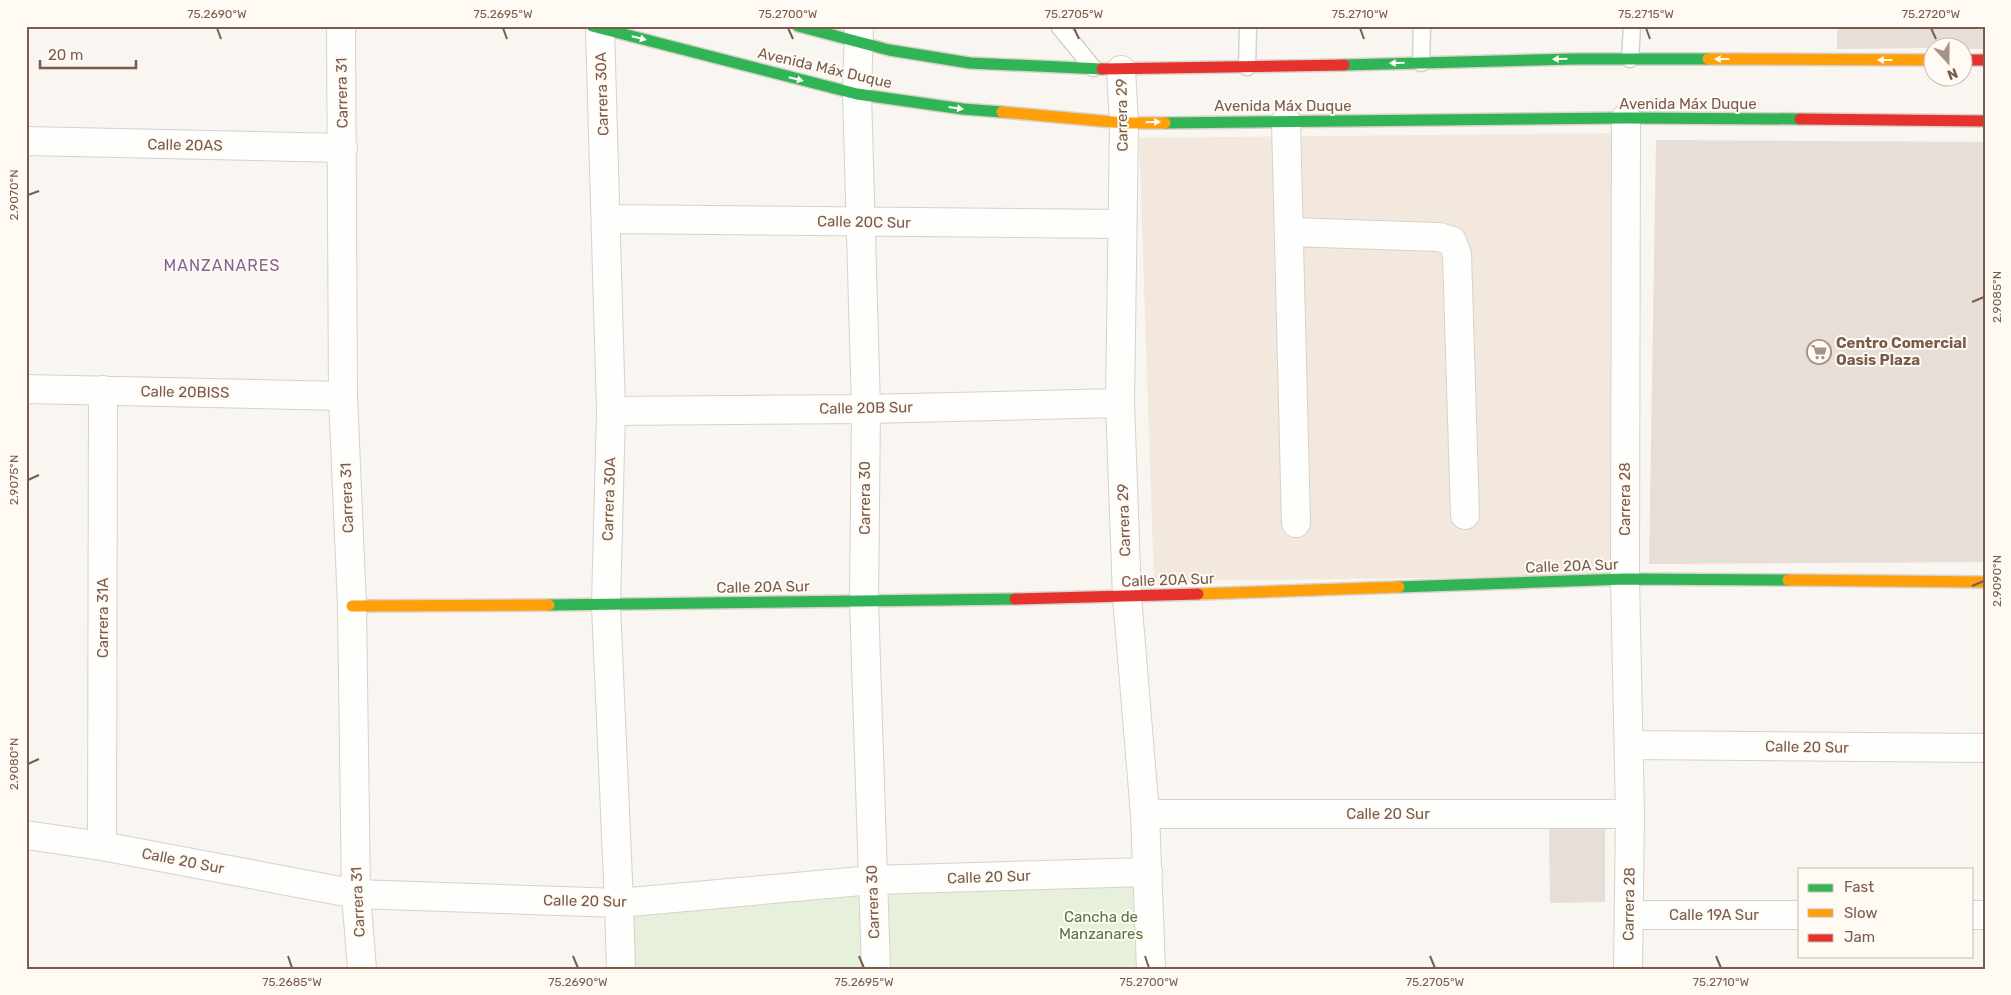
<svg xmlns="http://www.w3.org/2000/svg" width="2011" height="995" font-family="Rubik,sans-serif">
  <rect width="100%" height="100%" fill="#f9f5f0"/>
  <path fill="#f2e8de" d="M 1613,133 L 1617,576 L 1154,581 L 1139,138 Z"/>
  <path fill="#e7f0db" d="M 1142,882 L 1145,969 L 885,969 L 881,891 Z
    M 867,890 L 870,969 L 626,969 L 625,911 Z"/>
  <path fill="#e6ded7" d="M 1837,26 L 1985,26 L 1985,49 L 1934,48 L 1837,49 Z
    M 1656,140 L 1985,142 L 1985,562 L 1649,564 Z
    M 1605,826 L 1605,902 L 1550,903 L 1549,827 Z"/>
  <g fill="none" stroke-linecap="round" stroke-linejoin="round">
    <defs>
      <path id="lane" d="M 1059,26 L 1093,68
        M 1630,59 L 1632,26
        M 1421,63 L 1422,26
        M 1247,67 L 1248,26"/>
      <path id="street" d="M 341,26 L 343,396 L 352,606 L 356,894 L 362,969
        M 859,26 L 857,94 L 866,409 L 864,601 L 876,969
        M 600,29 L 611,411 L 606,605 L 619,903 L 621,969
        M 1121,70 L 1124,123 L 1120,403 L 1127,597 L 1145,814 L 1151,969
        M 1626,118 L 1625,579 L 1630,814 L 1628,969
        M 1286,121 L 1296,523
        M 26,141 L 343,148
        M 607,219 L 1121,224
        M 1289,232 L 1439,237 L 1452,241 L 1457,254 L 1465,515
        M 26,389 L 343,396
        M 611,411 L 866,409 L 1120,403
        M 1630,745 L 1985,748
        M 1145,814 L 1630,814
        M 26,835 L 102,846 L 356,894 L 619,903 L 872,880 L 1148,872
        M 102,846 L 103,390
        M 1629,915 L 1800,915
        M 1972,915 L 1985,915"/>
      <path id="fast" d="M 592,26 L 857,94 L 963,109 L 1002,112
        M 798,26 L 889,50 L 970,63 L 1102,69
        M 1344,65 L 1573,59 L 1708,59
        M 1165,123 L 1626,118 L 1800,119
        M 1399,587 L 1625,579 L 1788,580
        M 549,605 L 1015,599"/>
      <path id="slow" d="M 1708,59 L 1934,60
        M 1002,112 L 1124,123 L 1165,123
        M 1788,580 L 1985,582
        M 1198,594 L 1399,587
        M 352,606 L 549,605"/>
      <path id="jam" d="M 1964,60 L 1985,60
        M 1102,69 L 1344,65
        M 1800,119 L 1985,121
        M 1015,599 L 1198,594"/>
    </defs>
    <use href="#lane" stroke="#d7d1cb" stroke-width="19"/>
    <use href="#street" stroke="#d7d1cb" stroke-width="30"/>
    <use href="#fast" stroke="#d9d2cb" stroke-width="14"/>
    <use href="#slow" stroke="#d9d2cb" stroke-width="14"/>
    <use href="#jam" stroke="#d9d2cb" stroke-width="14"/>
    <use href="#lane" stroke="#fefefd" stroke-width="16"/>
    <use href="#street" stroke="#fefefd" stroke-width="28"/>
    <use href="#fast" stroke="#30b455" stroke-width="11"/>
    <use href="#slow" stroke="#ff9f0a" stroke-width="11"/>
    <use href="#jam" stroke="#e5322d" stroke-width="11"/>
  </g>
  <defs><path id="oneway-solid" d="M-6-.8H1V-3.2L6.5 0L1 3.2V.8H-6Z" transform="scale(1.25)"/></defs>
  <g fill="#fffaf3">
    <use href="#oneway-solid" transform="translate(639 38) rotate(14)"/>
    <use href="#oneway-solid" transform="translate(1560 59) rotate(179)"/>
    <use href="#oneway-solid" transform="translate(1722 59) rotate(-180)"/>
    <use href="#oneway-solid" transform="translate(1885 60) rotate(-180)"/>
    <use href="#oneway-solid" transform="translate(1397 63) rotate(179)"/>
    <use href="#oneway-solid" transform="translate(796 79) rotate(14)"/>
    <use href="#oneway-solid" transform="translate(956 108) rotate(8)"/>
    <use href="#oneway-solid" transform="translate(1153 122) rotate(-1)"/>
  </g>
  <path fill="none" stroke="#7a5c4d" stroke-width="2" d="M 217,28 L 221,39M 503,28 L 507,39M 788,28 L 793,39M 1074,28 L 1079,39M 1360,28 L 1364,39M 1646,28 L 1650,39M 1931,28 L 1936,39M 28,195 L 39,191M 1972,302 L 1984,297M 28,480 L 39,475M 1972,586 L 1984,581M 28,764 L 39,759M 288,956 L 292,968M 573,956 L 578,968M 859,956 L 864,968M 1145,956 L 1149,968M 1430,956 L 1435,968M 1716,956 L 1721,968"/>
  <defs>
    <symbol id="supermarket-ring" viewBox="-11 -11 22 22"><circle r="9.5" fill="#fffaf3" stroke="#a69286" stroke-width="1.5"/><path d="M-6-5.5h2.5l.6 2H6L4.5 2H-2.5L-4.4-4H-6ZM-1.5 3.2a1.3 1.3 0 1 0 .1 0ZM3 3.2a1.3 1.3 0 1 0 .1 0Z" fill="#a69286"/></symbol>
  </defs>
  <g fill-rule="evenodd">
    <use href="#supermarket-ring" x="1805" y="338" width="28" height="28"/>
  </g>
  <g text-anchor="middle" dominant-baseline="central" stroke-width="4" stroke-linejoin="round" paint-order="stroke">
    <g font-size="15" fill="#7a5c4d" stroke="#fffaf3">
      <text transform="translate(825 68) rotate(13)">Avenida Máx Duque</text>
      <text transform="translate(342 93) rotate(-91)">Carrera 31</text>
      <text transform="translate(602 94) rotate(-92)">Carrera 30A</text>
      <text x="1688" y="104">Avenida Máx Duque</text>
      <text x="1283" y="106">Avenida Máx Duque</text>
      <text transform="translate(1122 115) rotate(-91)">Carrera 29</text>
      <text transform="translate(185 145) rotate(1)">Calle 20AS</text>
      <text transform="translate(864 222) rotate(1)">Calle 20C Sur</text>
      <text transform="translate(185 392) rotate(1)">Calle 20BISS</text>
      <text transform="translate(866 408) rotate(-1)">Calle 20B Sur</text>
      <text transform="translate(347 498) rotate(-92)">Carrera 31</text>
      <text transform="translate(865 498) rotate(-90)">Carrera 30</text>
      <text transform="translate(609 499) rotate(-88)">Carrera 30A</text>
      <text transform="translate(1625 499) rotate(-90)">Carrera 28</text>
      <text transform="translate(1124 520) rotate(-92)">Carrera 29</text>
      <text transform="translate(1572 566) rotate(-2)">Calle 20A Sur</text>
      <text transform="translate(1168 580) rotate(-2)">Calle 20A Sur</text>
      <text transform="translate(763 587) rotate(-1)">Calle 20A Sur</text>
      <text transform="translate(103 618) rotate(-90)">Carrera 31A</text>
      <text transform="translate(1807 747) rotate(1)">Calle 20 Sur</text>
      <text x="1388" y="814">Calle 20 Sur</text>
      <text transform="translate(183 861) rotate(11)">Calle 20 Sur</text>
      <text transform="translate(989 877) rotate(-2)">Calle 20 Sur</text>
      <text transform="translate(585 901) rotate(1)">Calle 20 Sur</text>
      <text transform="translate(358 902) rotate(-93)">Carrera 31</text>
      <text transform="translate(873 902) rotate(-92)">Carrera 30</text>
      <text transform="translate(1629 904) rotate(-89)">Carrera 28</text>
      <text x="1714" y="915">Calle 19A Sur</text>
    </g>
    <g font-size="15" font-weight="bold" fill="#7a5c4d" stroke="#fffaf3" text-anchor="start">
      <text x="1836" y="343">Centro Comercial<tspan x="1836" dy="17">Oasis Plaza</tspan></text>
    </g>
    <g font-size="15" fill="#537a41" stroke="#fffaf3">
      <text x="1101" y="917">Cancha de<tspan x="1101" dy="17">Manzanares</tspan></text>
    </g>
    <g font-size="16" letter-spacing="1" fill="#846695" stroke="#fffaf3">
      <text x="222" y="265">MANZANARES</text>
    </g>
  </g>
  <rect width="2011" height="995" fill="none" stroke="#fffaf3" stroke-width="55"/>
  <rect x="1798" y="868" width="175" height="90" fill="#fffaf3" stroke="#cabbb1"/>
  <rect x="1808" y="884" width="25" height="8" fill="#30b455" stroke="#cabbb1"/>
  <text x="1844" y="892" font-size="15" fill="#7a5c4d">Fast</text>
  <rect x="1808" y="909" width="25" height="8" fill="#ff9f0a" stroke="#cabbb1"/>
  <text x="1844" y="918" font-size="15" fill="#7a5c4d">Slow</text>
  <rect x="1808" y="934" width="25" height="8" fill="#e5322d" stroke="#cabbb1"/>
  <text x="1844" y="942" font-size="15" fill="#7a5c4d">Jam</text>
  <g transform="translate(1948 62) rotate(159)"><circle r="24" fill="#fffaf3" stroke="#cabbb1"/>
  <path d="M0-4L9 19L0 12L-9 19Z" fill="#a69286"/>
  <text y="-8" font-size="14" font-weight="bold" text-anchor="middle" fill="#7a5c4d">N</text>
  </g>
  <path d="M40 60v8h96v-8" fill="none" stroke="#7a5c4d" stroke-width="2.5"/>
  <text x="48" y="60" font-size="15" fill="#7a5c4d" stroke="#fffaf3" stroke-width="4" paint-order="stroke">20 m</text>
  <rect x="28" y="28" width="1956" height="940" fill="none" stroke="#7a5c4d" stroke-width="2"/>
  <g font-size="12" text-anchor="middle" fill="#7a5c4d">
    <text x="217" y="18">75.2690°W</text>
    <text x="503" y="18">75.2695°W</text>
    <text x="788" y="18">75.2700°W</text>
    <text x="1074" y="18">75.2705°W</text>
    <text x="1360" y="18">75.2710°W</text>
    <text x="1646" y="18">75.2715°W</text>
    <text x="1931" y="18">75.2720°W</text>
    <text transform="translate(14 195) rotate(-90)" y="4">2.9070°N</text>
    <text transform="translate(1997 297) rotate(-90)" y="4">2.9085°N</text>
    <text transform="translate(14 480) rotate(-90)" y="4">2.9075°N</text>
    <text transform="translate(1997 581) rotate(-90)" y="4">2.9090°N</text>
    <text transform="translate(14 764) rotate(-90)" y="4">2.9080°N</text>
    <text x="292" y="986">75.2685°W</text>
    <text x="578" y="986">75.2690°W</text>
    <text x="864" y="986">75.2695°W</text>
    <text x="1149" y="986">75.2700°W</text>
    <text x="1435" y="986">75.2705°W</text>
    <text x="1721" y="986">75.2710°W</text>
  </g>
</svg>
